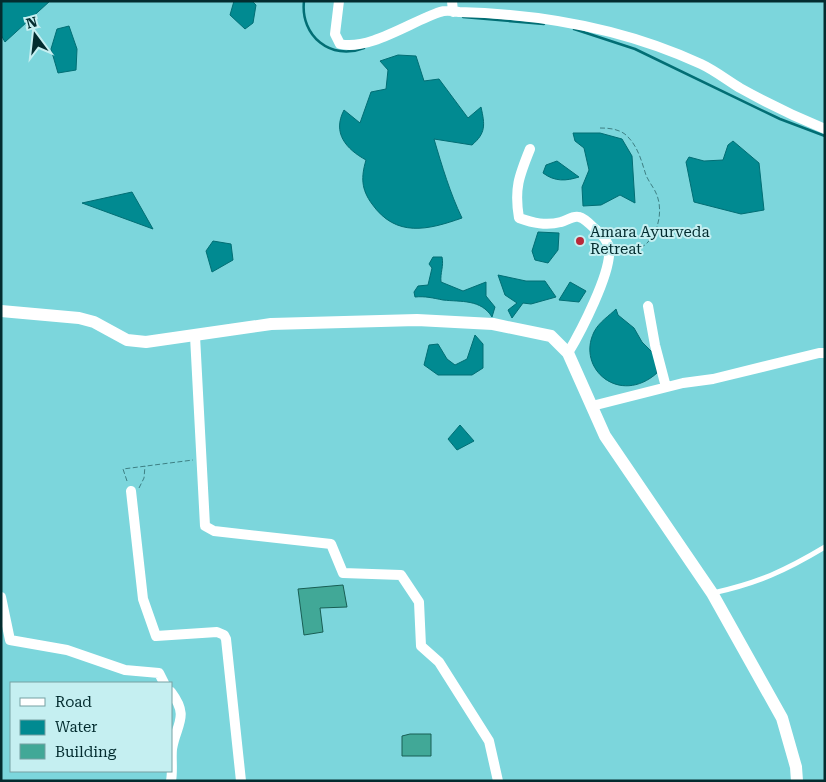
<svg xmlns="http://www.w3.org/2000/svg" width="826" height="782" font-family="'Roboto Serif',serif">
  <rect width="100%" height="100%" fill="#7cd6dc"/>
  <path fill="#018a91" stroke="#026e74" d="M 1,1 L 50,1 L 5,42 L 1,35 Z
    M 234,1 L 252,1 L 256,5 L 253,23 L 245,29 L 230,15 Z
    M 69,26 L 77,49 L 76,70 L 58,73 L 51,49 L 57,29 Z
    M 398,55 L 416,56 L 424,81 L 439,79 L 468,118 L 481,107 C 485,125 486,133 472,145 L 434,139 C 442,166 450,193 462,218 C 428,230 396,238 372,204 C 361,189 361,177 366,160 C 346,149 332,133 344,110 L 360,123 L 371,92 L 386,89 L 388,70 L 380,61 Z
    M 573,133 L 600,133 L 622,139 L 632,156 L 635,203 L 620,195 L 601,205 L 583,206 L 582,187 L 589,170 L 584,148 L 575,141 Z
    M 733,141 L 759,163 L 764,210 L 741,214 L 694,202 L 686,162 L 689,157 L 704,161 L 723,160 L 728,145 Z
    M 557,161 L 579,177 C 566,181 555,182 543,173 L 546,165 Z
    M 132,192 L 153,229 L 82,203 Z
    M 538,232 L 559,233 L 558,250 L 548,263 L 535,260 L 532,251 Z
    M 213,241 L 231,244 L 233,260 L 212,272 L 206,251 Z
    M 433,257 L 442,257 C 444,266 440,273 441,282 L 463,291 L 486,282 L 486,296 L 495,307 L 492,317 C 481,299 461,302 443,300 C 433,298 425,296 415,297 L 414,292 L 418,286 L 428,285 L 432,268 L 429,264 Z
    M 498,275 L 526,281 L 545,281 L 556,297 L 531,304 L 523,303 L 512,318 L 508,310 L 517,303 L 505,295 Z
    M 570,282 L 586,291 L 579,302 L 559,300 Z
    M 616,309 L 618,315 L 634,328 L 642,342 L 654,354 L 657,373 C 620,406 576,369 594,332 C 599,322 609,316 616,309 Z
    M 475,335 L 483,344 L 483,368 L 472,375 L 438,375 L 424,365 L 429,345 L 438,344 L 447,359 L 455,365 L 467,359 Z
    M 460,425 L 474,441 L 457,450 L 448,439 Z"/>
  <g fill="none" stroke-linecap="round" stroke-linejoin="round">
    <path stroke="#026e74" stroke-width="2.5" d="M 304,1 C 300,36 331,61 364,48
      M 463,17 L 544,24
      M 574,29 L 635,49 L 780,119 L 825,136"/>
  </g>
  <path fill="#41a897" stroke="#185e54" d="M 343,585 L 347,607 L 320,608 L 323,632 L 304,635 L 298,589 Z
    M 410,734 L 431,734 L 431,756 L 402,756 L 402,736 Z"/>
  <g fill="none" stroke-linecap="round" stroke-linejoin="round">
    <path stroke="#3e8084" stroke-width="1" stroke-dasharray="5 2.5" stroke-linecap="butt" d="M 600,128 C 609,128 619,129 626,135 C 637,145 641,159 645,172 C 647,180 653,186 656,193 C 665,212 657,245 633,251 C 629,252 623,251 618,251
      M 127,481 L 123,469 L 193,460
      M 139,488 L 144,478 L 145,466"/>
    <path stroke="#fff" stroke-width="5" d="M 713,593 C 758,583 785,571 825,547"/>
    <path stroke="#fff" stroke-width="10" d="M 339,1 L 335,34 L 340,44 C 369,51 412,21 440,12 C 445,10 453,11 459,12 C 543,14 623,28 701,64 C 714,70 727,80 740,88 C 767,103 796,117 825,129
      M 452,1 L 453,12
      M 530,149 C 519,176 514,189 519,218 C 533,223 546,226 561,222 C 566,221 573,215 579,217 C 584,218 590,224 594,228 C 602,234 608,240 609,249 C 612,272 580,333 568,353
      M 648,306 L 655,345 L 666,387
      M 195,336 L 205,526 L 214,531 L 331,544 L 343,573 L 401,575 L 419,602 L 421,646 L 439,662 L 489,741 L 498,781
      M 592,406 L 683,383 L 713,379 L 819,353 L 825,353
      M 131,491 L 143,599 L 156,636 L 217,632 L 224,635 L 226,639 L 241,781
      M 1,597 L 10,640 L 67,650 L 125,670 L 159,673 L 164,683
      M 171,781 C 173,770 171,759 172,749 C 176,724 190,717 171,692"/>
    <path stroke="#fff" stroke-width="12" d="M 1,311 L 79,318 L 94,322 L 127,340 L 146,342 L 271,324 L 417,320 L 493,324 L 551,336 L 568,353 L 605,436 L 712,593 L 782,718 L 796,767 L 797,781"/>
  </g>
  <circle fill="#ba2939" stroke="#c5eff1" stroke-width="2" cx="580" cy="241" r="5"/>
  <g text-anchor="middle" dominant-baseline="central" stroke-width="4" stroke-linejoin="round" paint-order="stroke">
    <g font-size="15" fill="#032c2f" stroke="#c5eff1" text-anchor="start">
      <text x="590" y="232">Amara Ayurveda<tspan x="590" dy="17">Retreat</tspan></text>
    </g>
  </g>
  <rect width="826" height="782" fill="none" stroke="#032c2f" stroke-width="5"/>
  <rect x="10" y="682" width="162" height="90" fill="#c5eff1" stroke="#77a1a3"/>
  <rect x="20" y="698" width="25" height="8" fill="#ffffff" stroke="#77a1a3"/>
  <text x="55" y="707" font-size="15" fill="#032c2f">Road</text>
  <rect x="20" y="720" width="25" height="15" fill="#018a91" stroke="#77a1a3"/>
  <text x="55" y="732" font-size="15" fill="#032c2f">Water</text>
  <rect x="20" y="744" width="25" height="15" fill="#41a897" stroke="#77a1a3"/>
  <text x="55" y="757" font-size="15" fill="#032c2f">Building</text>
  <g transform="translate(35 35) rotate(345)" stroke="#c5eff1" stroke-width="4" paint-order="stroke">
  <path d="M0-4L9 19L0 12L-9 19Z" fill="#032c2f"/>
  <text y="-8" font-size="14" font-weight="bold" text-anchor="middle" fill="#032c2f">N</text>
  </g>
</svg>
